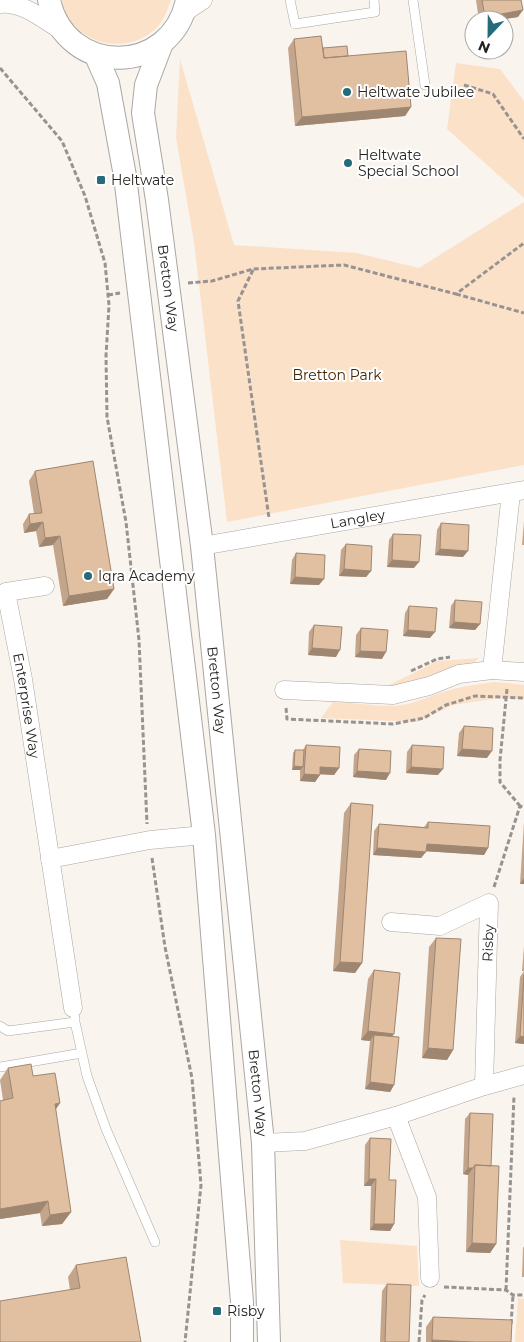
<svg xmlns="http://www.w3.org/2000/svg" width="524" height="1342" font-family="Montserrat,sans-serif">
  <rect width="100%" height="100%" fill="#faf4ef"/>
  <path fill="#fce1c9" d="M 62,0 L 171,0 C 167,11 163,23 154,30 C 122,58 70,42 62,0 Z
    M 180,59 L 234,245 L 357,253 L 419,268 L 524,202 L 524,465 L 227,522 L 194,242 L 176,138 Z
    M 456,63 L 500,69 L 524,101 L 524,198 L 447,129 Z
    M 479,658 L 473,663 L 417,684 L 387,686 L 438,661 Z
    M 495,682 L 524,685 L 524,699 L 500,698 L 453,705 L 417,722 L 321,718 L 333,702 C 356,702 379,708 402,705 C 419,702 434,694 450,690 C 464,686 480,684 495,682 Z
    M 340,1240 L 417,1246 L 419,1286 L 343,1283 Z
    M 518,1298 L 524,1299 L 524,1342 L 515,1342 Z"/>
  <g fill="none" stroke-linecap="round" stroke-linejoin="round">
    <defs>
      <path id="service" d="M 290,0 L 295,24 L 375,12 L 374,0
        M 413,0 L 425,85
        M 75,1022 L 87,1076 L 106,1129 L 155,1242
        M 0,1026 L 8,1031 L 75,1022 L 75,1018
        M 0,1067 L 82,1053"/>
      <g id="minor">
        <path d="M 0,4 C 22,1 44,20 62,31"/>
        <path d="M 185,12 L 203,0"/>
        <path id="s1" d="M 202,546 L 524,490"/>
        <path id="s2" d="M 45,586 L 6,592 L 23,679 L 73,1008"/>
        <path d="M 492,670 L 511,493"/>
        <path d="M 284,690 L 393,695 L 429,686 L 459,674 L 492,670 L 524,672"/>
        <path d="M 50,859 L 150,840 L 204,835"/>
        <path d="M 391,922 L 440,926 L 489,903 L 484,1086"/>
        <path d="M 396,1116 L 427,1197 L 430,1278"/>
        <path d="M 263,1143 L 305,1141 L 396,1116 L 484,1086 L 524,1075"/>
      </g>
      <g id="tertiary">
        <path d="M 49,0 C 66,78 172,76 187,0"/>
        <path id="s3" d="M 162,43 L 146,85 L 143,113 L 157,200 L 202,546 L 263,1143 L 269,1342"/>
        <path d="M 96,56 L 108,83 L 125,176 L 204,835 L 242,1302 L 242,1342"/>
      </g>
    </defs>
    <use href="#service" stroke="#aba6a1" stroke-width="10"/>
    <use href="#minor" stroke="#aba6a1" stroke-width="19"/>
    <use href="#tertiary" stroke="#aba6a1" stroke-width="24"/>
    <path stroke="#989390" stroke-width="3" stroke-dasharray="5 2.5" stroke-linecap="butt" d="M 0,68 L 62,141 L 85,196 L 105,263 L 109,305 L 106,356 L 107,417 L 126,522 L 139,640 L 147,824
      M 464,85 L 493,94 L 524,139
      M 253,270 L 238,301 L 269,518
      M 188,283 L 212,281 L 253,269 L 344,265 L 456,294 L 524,243
      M 456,294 L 524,313
      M 108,295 L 120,293
      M 411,671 L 437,659 L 450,657
      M 507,689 L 500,760 L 500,782 L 520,806
      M 286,708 L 287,719 L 393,724 L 424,718 L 446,705 L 475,696 L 524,698
      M 152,858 L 165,947 L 192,1078 L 201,1185 L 185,1342
      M 494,887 L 520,806 L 524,807
      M 444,1287 L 506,1290 L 513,1295 L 524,1295
      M 506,1290 L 514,1096
      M 511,1324 L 513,1295
      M 419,1342 L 422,1300 L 425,1295"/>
    <use href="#service" stroke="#fff" stroke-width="9"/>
    <use href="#minor" stroke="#fff" stroke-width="18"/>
    <use href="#tertiary" stroke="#fff" stroke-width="22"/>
  </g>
  <path fill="#c2a58b" d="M 476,0 L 521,0 L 518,17 L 499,20 L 479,20 Z
    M 294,39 L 348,56 L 411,107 L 405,116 L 295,126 L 288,48 Z
    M 35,471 L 114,589 L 107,599 L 63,606 L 53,545 L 39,547 L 36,531 L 24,533 L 23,524 L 29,514 L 34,514 L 29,481 Z
    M 524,521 L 524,545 L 522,545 Z
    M 441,523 L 463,557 L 435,555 L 437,530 Z
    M 393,534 L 414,568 L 387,567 L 389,540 Z
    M 346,544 L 371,571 L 366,577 L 339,576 L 341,550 Z
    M 296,553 L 319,585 L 290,584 L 292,560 Z
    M 455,600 L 480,624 L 475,630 L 449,628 L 451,606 Z
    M 409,606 L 430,638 L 403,636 L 405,613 Z
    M 314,625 L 336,657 L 308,655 L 309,632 Z
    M 361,628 L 382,659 L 355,657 L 356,635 Z
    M 464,726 L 487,758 L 457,756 L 459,733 Z
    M 306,745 L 339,768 L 334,775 L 320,774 L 315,782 L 300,781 L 300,770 L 292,770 L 293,753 L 295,750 L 303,750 Z
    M 412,745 L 438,775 L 406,773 L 407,752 Z
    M 359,749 L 386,780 L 353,777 L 354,755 Z
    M 351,803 L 362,963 L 355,973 L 333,971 L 344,813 Z
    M 428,822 L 488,848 L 484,855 L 426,851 L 421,858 L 373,855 L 374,831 L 379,824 L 424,827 Z
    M 524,822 L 524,884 L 520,884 Z
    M 436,938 L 453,1050 L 447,1060 L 422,1058 L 429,947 Z
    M 524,946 L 524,971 L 522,971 Z
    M 374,970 L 392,1037 L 394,1085 L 390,1092 L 365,1089 L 370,1041 L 361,1040 L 368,979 Z
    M 524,971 L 524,1044 L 515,1043 L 520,977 Z
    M 8,1068 L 33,1076 L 60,1103 L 55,1110 L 71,1212 L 62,1224 L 42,1226 L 40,1213 L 0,1219 L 0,1101 L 3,1100 L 0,1080 Z
    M 470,1113 L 491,1166 L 496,1244 L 490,1253 L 466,1252 L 468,1175 L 463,1174 L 465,1119 Z
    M 370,1138 L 389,1180 L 394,1224 L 390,1231 L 370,1230 L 371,1186 L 364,1186 L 365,1145 Z
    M 524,1246 L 524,1277 L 522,1277 L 523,1248 Z
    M 76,1265 L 141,1342 L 70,1290 L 68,1277 Z
    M 387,1284 L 409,1342 L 380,1342 L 382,1291 Z
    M 433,1317 L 511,1342 L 426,1342 L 426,1327 Z"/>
  <path fill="#9e8671" d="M 523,10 L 518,17 L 499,20 L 482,20 L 485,17 Z
    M 411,107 L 405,116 L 295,126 L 302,117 Z
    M 43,522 L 36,531 L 24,533 L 30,524 Z
    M 60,536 L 53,545 L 39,547 L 45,538 Z
    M 440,549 L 468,551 L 463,557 L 435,555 Z
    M 392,560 L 419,562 L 414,568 L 387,567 Z
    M 344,569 L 371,571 L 366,577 L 339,576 Z
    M 295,577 L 324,579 L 319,585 L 290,584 Z
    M 114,589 L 107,599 L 63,606 L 69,596 Z
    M 454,622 L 480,624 L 475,630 L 449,628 Z
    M 408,630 L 435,632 L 430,638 L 403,636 Z
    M 312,648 L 340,650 L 336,657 L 308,655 Z
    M 360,651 L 386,652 L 382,659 L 355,657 Z
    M 462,749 L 492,751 L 487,758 L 457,756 Z
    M 294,766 L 303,767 L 300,770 L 292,770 Z
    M 320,767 L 339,768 L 334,775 L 316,774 Z
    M 411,767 L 443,769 L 438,775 L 406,773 Z
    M 357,771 L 390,773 L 386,780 L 353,777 Z
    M 304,774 L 320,775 L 315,782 L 300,781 Z
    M 427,844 L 488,848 L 484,855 L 422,851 Z
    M 377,848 L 426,852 L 421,858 L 373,855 Z
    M 524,878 L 524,884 L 520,884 Z
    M 340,962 L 362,963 L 355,973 L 333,971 Z
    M 368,1031 L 394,1034 L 387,1043 L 374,1035 L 370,1041 L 361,1040 Z
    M 520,1036 L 524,1037 L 524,1044 L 515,1043 Z
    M 428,1048 L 453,1050 L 447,1060 L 422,1058 Z
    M 370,1082 L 394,1085 L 390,1092 L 365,1089 Z
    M 60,1103 L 52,1115 L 55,1104 Z
    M 468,1168 L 473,1168 L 468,1175 L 463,1174 Z
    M 369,1179 L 376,1179 L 371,1186 L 364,1186 Z
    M 48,1201 L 40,1213 L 0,1219 L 0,1209 Z
    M 71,1212 L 62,1224 L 42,1226 L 50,1215 Z
    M 374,1224 L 394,1224 L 390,1231 L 370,1230 Z
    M 472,1243 L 496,1244 L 490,1253 L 466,1252 Z
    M 432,1340 L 474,1342 L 431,1342 Z"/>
  <path fill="#e1c0a2" stroke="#9e8671" d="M 482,0 L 521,0 L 523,10 L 485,17 Z
    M 321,36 L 324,58 L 406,51 L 411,107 L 302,117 L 294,39 Z
    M 347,46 L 348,56 L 324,58 L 323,48 Z
    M 93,461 L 114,589 L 69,596 L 60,536 L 45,538 L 43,522 L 30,524 L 29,514 L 42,513 L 35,471 Z
    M 441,523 L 469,525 L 468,551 L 440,549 Z
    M 393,534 L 421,535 L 419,562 L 392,560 Z
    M 346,544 L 372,546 L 371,571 L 344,569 Z
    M 296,553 L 325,555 L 324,579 L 295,577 Z
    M 455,600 L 482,602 L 480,624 L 454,622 Z
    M 409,606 L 437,608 L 435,632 L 408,630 Z
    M 314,625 L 342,627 L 340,650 L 312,648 Z
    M 361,628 L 388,630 L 386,652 L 360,651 Z
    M 464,726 L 493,728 L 492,751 L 462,749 Z
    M 306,745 L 340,747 L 339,768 L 320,767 L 320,775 L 304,774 Z
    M 412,745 L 444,747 L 443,769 L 411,767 Z
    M 359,749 L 391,751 L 390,773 L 357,771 Z
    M 295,750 L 304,750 L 303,767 L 294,766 Z
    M 351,803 L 373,805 L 362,963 L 340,962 Z
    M 428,822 L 490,826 L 488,848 L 427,844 L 426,852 L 377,848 L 379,824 L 428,828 Z
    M 436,938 L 461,939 L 453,1050 L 428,1048 Z
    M 374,970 L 400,973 L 394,1034 L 368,1031 Z
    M 524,975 L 524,1037 L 520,1036 Z
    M 374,1035 L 399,1037 L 394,1085 L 370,1082 Z
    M 31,1064 L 33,1076 L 55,1073 L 60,1103 L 55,1104 L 71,1212 L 50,1215 L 48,1201 L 0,1209 L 0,1101 L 13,1098 L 8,1068 Z
    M 470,1113 L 493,1114 L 491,1166 L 475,1165 L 473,1168 L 468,1168 Z
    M 370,1138 L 391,1139 L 389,1180 L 396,1180 L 394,1224 L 374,1224 L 376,1179 L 369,1179 Z
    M 475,1165 L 499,1166 L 496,1244 L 472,1243 Z
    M 126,1257 L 141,1342 L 0,1342 L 0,1301 L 80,1288 L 76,1265 Z
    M 387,1284 L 411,1285 L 409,1342 L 385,1342 Z
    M 433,1317 L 512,1320 L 511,1342 L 474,1342 L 432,1340 Z"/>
  <g fill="#256b7a" stroke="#fff" stroke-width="2">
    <circle cx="347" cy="92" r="5"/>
    <circle cx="348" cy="163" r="5"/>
    <rect x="96" y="175" width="10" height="10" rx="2.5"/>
    <circle cx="88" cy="576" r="5"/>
    <rect x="212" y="1306" width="10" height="10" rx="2.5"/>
  </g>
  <g text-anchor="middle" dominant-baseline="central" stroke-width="4" stroke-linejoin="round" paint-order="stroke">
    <g font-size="14" fill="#252321" stroke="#fff" text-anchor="start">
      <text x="357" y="92">Heltwate Jubilee</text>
      <text x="358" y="155">Heltwate<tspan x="358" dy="16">Special School</tspan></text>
      <text x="111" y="180">Heltwate</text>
      <text x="98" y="576">Iqra Academy</text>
      <text x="227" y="1311">Risby</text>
    </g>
    <g font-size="14" fill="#252321" stroke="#fff">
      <text stroke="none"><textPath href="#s3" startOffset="250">Bretton Way</textPath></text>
      <text stroke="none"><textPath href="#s1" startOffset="158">Langley</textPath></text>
      <text stroke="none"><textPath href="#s3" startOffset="655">Bretton Way</textPath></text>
      <text stroke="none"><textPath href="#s2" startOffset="155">Enterprise Way</textPath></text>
      <text transform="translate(488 943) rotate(-88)">Risby</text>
      <text stroke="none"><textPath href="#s3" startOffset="1060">Bretton Way</textPath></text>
    </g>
    <g font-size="14" fill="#442400" stroke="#fff">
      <text x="337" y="375">Bretton Park</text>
    </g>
  </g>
  <g transform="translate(489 35) rotate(202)"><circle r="24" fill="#ffffff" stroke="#a8a7a6"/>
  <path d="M0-4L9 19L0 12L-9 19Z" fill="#256b7a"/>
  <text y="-8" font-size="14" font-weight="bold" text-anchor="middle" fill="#252321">N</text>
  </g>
</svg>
